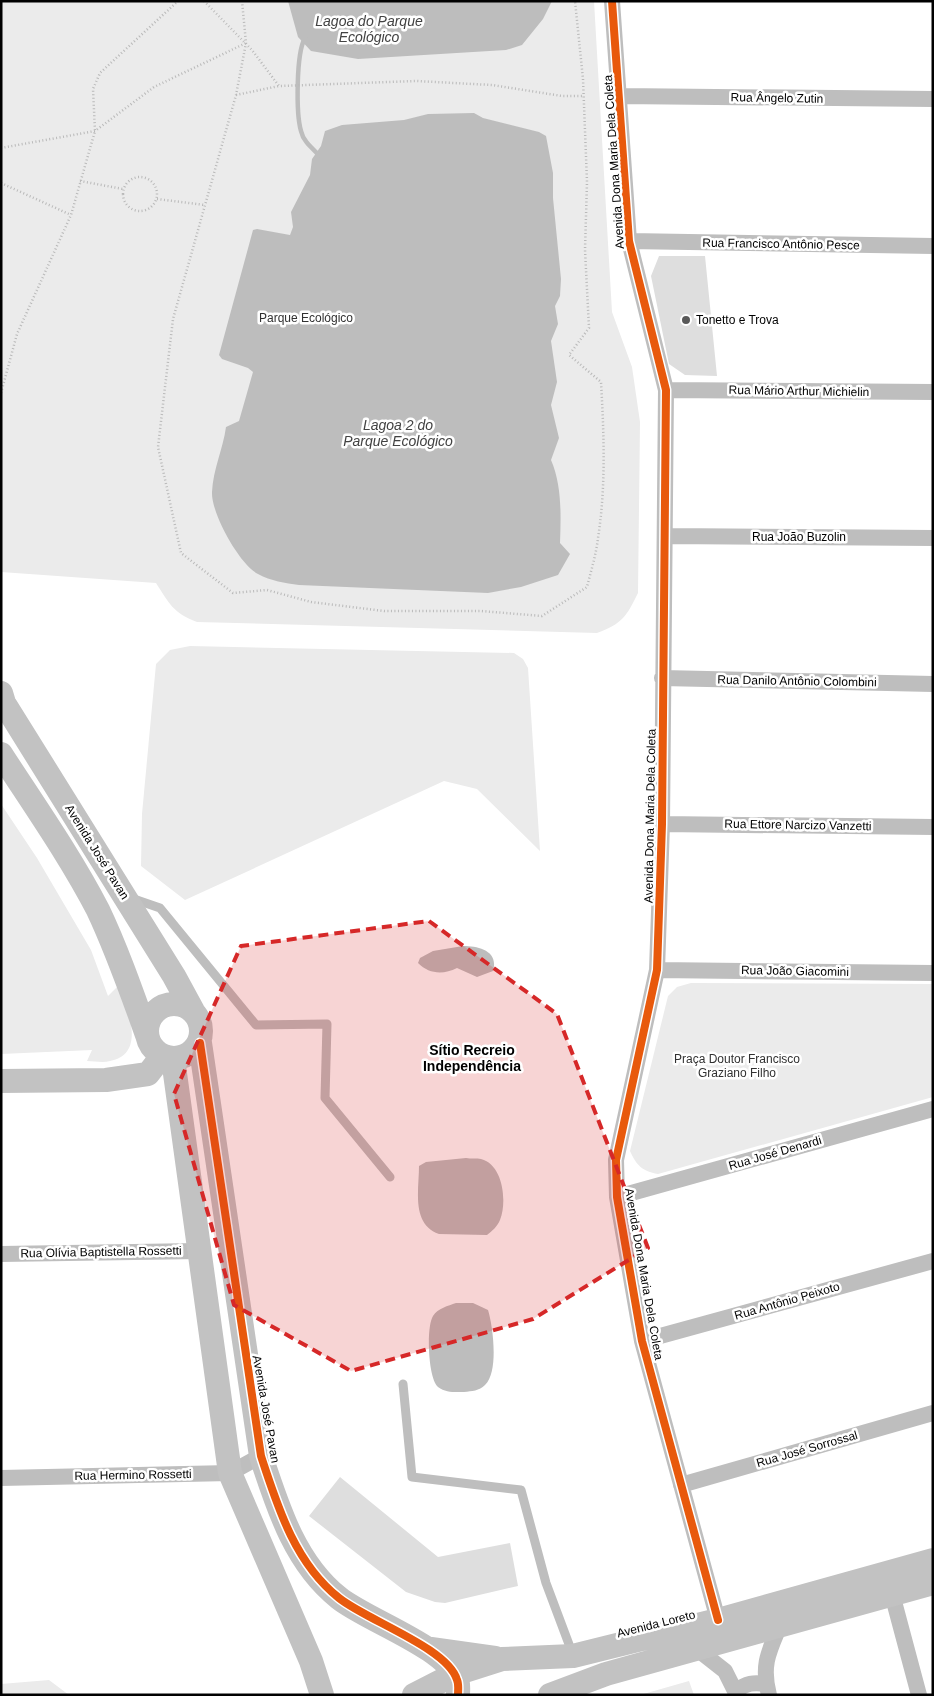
<svg xmlns="http://www.w3.org/2000/svg" width="934" height="1696" font-family="Helvetica,sans-serif">
  <rect width="100%" height="100%" fill="#fff"/>
  <path fill="#ebebeb" d="M 1,1 L 594,1 L 612,312 L 632,367 L 640,422 L 638,593 C 626,617 623,623 597,633 L 197,622 C 173,613 169,603 156,583 L 1,572 Z
    M 190,646 L 514,653 L 523,659 L 528,668 L 540,851 L 477,789 L 444,781 L 185,900 L 141,866 L 142,814 L 156,664 L 170,650 Z
    M 1,804 L 37,858 L 91,950 L 108,996 L 120,984 C 126,1007 148,1054 110,1061 C 103,1063 94,1061 87,1061 L 92,1050 L 1,1054 Z
    M 691,983 L 933,984 L 933,1097 L 658,1174 C 642,1171 637,1166 630,1151 L 668,996 L 677,987 Z
    M 49,1680 L 69,1695 L 1,1695 L 1,1684 Z
    M 689,1681 L 694,1695 L 640,1695 Z"/>
  <path fill="#bdbdbd" d="M 288,1 L 552,1 L 543,19 L 522,45 L 506,50 L 358,59 L 311,51 L 298,37 Z
    M 474,113 L 483,118 L 539,132 L 546,136 L 553,173 L 553,198 L 561,279 L 560,296 L 555,306 L 558,324 L 551,341 L 557,382 L 551,405 L 559,438 L 551,460 C 562,485 561,516 560,543 L 570,554 L 558,575 L 521,587 L 488,593 L 299,585 C 285,583 271,581 258,574 C 239,564 211,513 212,492 C 213,469 223,449 226,427 L 239,421 L 253,372 L 248,368 L 222,359 L 219,355 L 253,230 L 257,229 L 290,235 L 293,227 L 291,212 L 310,175 L 312,159 L 321,146 L 325,131 L 342,125 L 404,120 L 428,114 Z
    M 463,946 C 479,946 499,951 493,971 L 477,977 L 457,968 C 443,975 429,974 418,963 L 420,958 L 433,951 Z
    M 466,1158 C 471,1159 477,1158 481,1159 C 504,1165 507,1203 500,1220 C 497,1227 492,1231 487,1235 L 439,1234 C 411,1224 419,1190 419,1166 L 426,1162 Z
    M 456,1303 L 473,1303 L 488,1310 C 493,1326 499,1372 485,1385 C 479,1391 472,1391 464,1392 C 455,1392 446,1393 438,1387 C 428,1378 426,1327 433,1316 C 438,1308 448,1306 456,1303 Z"/>
  <g fill="none" stroke-linecap="round" stroke-linejoin="round">
    <path stroke="#bdbdbd" stroke-width="4.5" d="M 305,38 C 296,53 296,114 301,131 C 303,141 312,148 319,155"/>
  </g>
  <path fill="#dedede" d="M 659,256 L 705,256 L 717,376 L 685,375 L 669,364 L 651,276 Z
    M 340,1477 L 438,1557 L 510,1543 L 518,1586 L 445,1603 L 435,1602 L 406,1592 L 309,1516 Z"/>
  <g fill="none" stroke-linecap="round" stroke-linejoin="round">
    <path stroke="#b9b9b9" stroke-width="2.5" stroke-dasharray="1 2.5" stroke-linecap="butt" d="M 204,1 L 252,50 L 279,86 L 416,81 L 492,85 L 562,96 L 582,96
      M 242,1 L 246,43 L 236,95 L 173,319 L 158,447 L 181,553 L 233,593 L 267,590 L 311,602 L 384,611 L 481,611 L 542,616 L 587,587 C 591,571 596,555 598,538 C 606,487 604,434 601,382 L 569,355 L 589,328 L 585,250 L 587,182 L 583,79 L 575,1
      M 236,95 L 279,86
      M 1,148 L 95,131 L 154,87 L 246,43
      M123 194a17 17 0 1 1 34 0a17 17 0 1 1-34 0Z
      M 80,181 L 123,189
      M 1,183 L 71,215
      M 157,199 L 205,205
      M 1,393 L 17,334 L 71,215 L 95,131 L 93,89 L 100,73 L 178,1"/>
    <path stroke="#bebebe" stroke-width="9" d="M 131,898 L 160,908 L 256,1025 L 327,1024 L 325,1098 L 390,1177
      M 403,1384 L 412,1477 L 521,1490 L 546,1583 L 573,1655"/>
    <path stroke="#bebebe" stroke-width="16" d="M 612,1 L 629,241 L 666,390 L 662,824 L 657,970 L 616,1160 L 617,1197 L 642,1341 L 718,1620
      M 620,96 L 933,99
      M 629,241 L 933,246
      M 666,390 L 933,392
      M 666,536 L 933,538
      M 662,678 L 933,684
      M 662,824 L 933,827
      M 657,970 L 933,973
      M 617,1197 L 933,1109
      M 1,1254 L 200,1251
      M 642,1341 L 933,1261
      M 1,1478 L 230,1473 L 261,1456
      M 681,1485 L 933,1413
      M 892,1594 L 919,1695
      M 697,1649 L 725,1671 L 737,1695
      M 736,1691 C 746,1683 754,1682 766,1684
      M 769,1695 C 761,1665 769,1651 780,1625"/>
    <path stroke="#c2c2c2" stroke-width="24" d="M 1,693 L 4,703 L 174,976 L 193,1011
      M 1,754 C 34,805 70,856 98,910 C 117,950 132,993 147,1035
      M147 1031a27 27 0 1 1 54 0a27 27 0 1 1-54 0Z
      M 200,1043 L 261,1456 C 278,1508 295,1563 339,1598 C 366,1620 448,1648 457,1680 C 459,1684 458,1690 458,1695
      M 173,1059 L 230,1473 L 311,1661 L 322,1695
      M 1,1081 L 106,1080 L 148,1074 L 162,1056
      M 431,1649 L 495,1658
      M 414,1695 L 455,1674 L 502,1659 L 573,1656 L 718,1620 L 933,1560
      M 550,1695 L 606,1674 L 933,1583"/>
    <defs>
      <path id="cycleway" d="M 612,1 L 629,241 L 666,390 L 662,824 L 657,970 L 616,1160 L 617,1197 L 642,1341 L 718,1620
        M 200,1043 L 261,1456 C 278,1508 295,1563 339,1598 C 366,1620 448,1648 457,1680 C 459,1684 458,1690 458,1695"/>
    </defs>
    <use href="#cycleway" stroke="#fff" stroke-width="11"/>
    <use href="#cycleway" stroke="#e8590c" stroke-width="8"/>
  </g>
  <path fill="#d62828" fill-opacity="0.2" stroke="#d62828" stroke-width="4" stroke-dasharray="10 6" stroke-linejoin="round" d="M 429,921 L 557,1014 L 648,1248 L 533,1319 L 351,1371 L 234,1305 L 174,1094 L 241,946 Z"/>
  <circle fill="#595959" stroke="#fff" stroke-width="2" cx="686" cy="320" r="5"/>
  <g text-anchor="middle" dominant-baseline="central" stroke-width="5" stroke-linejoin="round" paint-order="stroke">
    <g font-size="12" fill="#000" stroke="#fff">
      <text transform="translate(777 98) rotate(1)">Rua Ângelo Zutin</text>
      <text transform="translate(614 162) rotate(-94)">Avenida Dona Maria Dela Coleta</text>
      <text transform="translate(781 244) rotate(1)">Rua Francisco Antônio Pesce</text>
      <text transform="translate(799 391) rotate(1)">Rua Mário Arthur Michielin</text>
      <text x="799" y="537">Rua João Buzolin</text>
      <text transform="translate(797 681) rotate(1)">Rua Danilo Antônio Colombini</text>
      <text transform="translate(650 816) rotate(-89)">Avenida Dona Maria Dela Coleta</text>
      <text transform="translate(798 825) rotate(1)">Rua Ettore Narcizo Vanzetti</text>
      <text transform="translate(97 852) rotate(58)">Avenida José Pavan</text>
      <text transform="translate(795 971) rotate(1)">Rua João Giacomini</text>
      <text transform="translate(775 1153) rotate(-16)">Rua José Denardi</text>
      <text transform="translate(101 1252) rotate(-1)">Rua Olívia Baptistella Rossetti</text>
      <text transform="translate(644 1274) rotate(80)">Avenida Dona Maria Dela Coleta</text>
      <text transform="translate(787 1301) rotate(-16)">Rua Antônio Peixoto</text>
      <text transform="translate(266 1409) rotate(80)">Avenida José Pavan</text>
      <text transform="translate(807 1449) rotate(-16)">Rua José Sorrossal</text>
      <text transform="translate(133 1475) rotate(-1)">Rua Hermino Rossetti</text>
      <text transform="translate(656 1624) rotate(-14)">Avenida Loreto</text>
    </g>
    <g font-size="12" fill="#313131" stroke="#fff">
      <text x="306" y="318">Parque Ecológico</text>
      <text x="737" y="1059">Praça Doutor Francisco<tspan x="737" dy="14">Graziano Filho</tspan></text>
    </g>
    <g font-size="12" fill="#000" stroke="#fff" text-anchor="start">
      <text x="696" y="320">Tonetto e Trova</text>
    </g>
    <g font-size="14" font-style="italic" fill="#424242" stroke="#fff">
      <text x="369" y="21">Lagoa do Parque<tspan x="369" dy="16">Ecológico</tspan></text>
      <text x="398" y="425">Lagoa 2 do<tspan x="398" dy="16">Parque Ecológico</tspan></text>
    </g>
    <g font-size="14" font-weight="bold" fill="#000" stroke="#fff">
      <text x="472" y="1050">Sítio Recreio<tspan x="472" dy="16">Independência</tspan></text>
    </g>
  </g>
  <rect width="934" height="1696" fill="none" stroke="#000000" stroke-width="5"/>
</svg>
